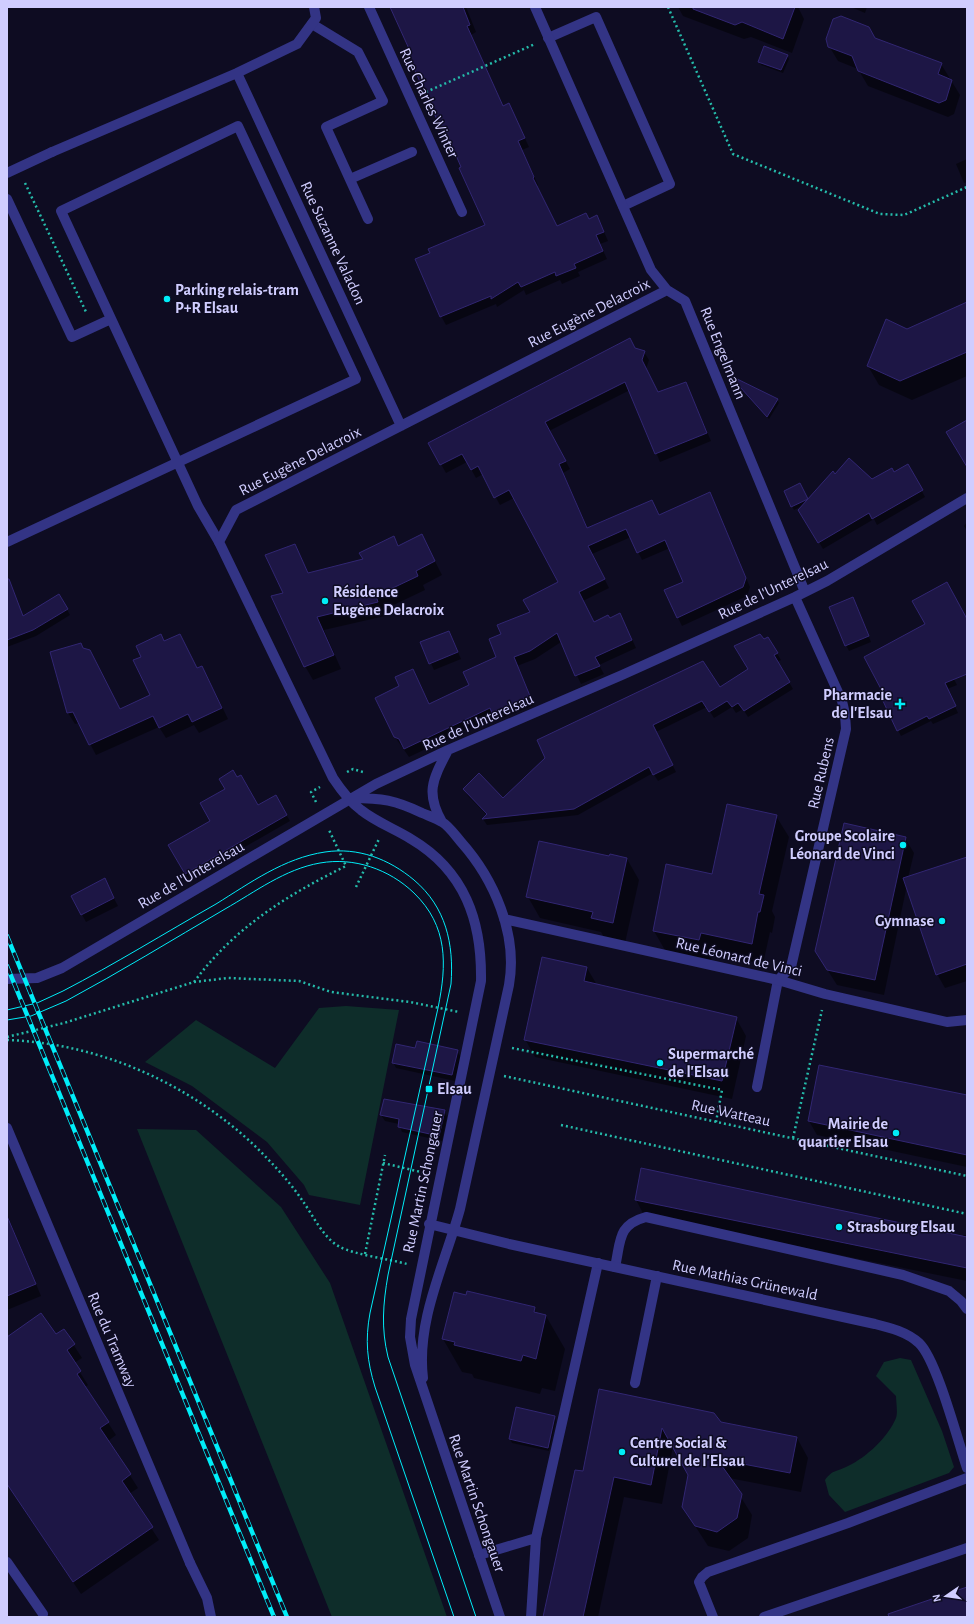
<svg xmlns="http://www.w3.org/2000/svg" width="974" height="1624" font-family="'Alegreya Sans',sans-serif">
  <rect width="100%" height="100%" fill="#0e0c22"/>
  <path fill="#0e2d2a" d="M 346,1006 L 399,1010 L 360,1205 L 309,1195 L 304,1185 L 267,1142 L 192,1086 L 145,1062 L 196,1020 L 275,1068 L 319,1008 Z
    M 137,1129 L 196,1130 L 281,1207 L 330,1283 L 447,1617 L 332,1617 Z
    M 900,1358 L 911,1360 L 942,1431 L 954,1467 L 949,1473 L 845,1512 L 829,1495 L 825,1480 C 833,1469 837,1472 848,1466 C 867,1457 888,1437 896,1418 C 898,1412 896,1402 896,1396 L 876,1376 L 884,1362 Z"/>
  <path fill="#0007" d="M 392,7 L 466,7 L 476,32 L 471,35 L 503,106 L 513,113 L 529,147 L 522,150 L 538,185 L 537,186 L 557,227 L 589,220 L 601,225 L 608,241 L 600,244 L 607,259 L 578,272 L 580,276 L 562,284 L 560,280 L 526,295 L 524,290 L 497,307 L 496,304 L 446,325 L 441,316 L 486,226 L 451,140 L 449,141 L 444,133 L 408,53 L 411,52 Z
    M 678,7 L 798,7 L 804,19 L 792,53 L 751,37 L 744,39 L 683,16 Z
    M 851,7 L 867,7 L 865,13 Z
    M 875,39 L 941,64 L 960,95 L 954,114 L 948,117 L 868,86 L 858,69 L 838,61 L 829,46 Z
    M 787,55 L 789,59 L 783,73 L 761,65 L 759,61 Z
    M 967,159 L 967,182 L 964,183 L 956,164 Z
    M 967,303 L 967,376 L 912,400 L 879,385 L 868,366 L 907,330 Z
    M 635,349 L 644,352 L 649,360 L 646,369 L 658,393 L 686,383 L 711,441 L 660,462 L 630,390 L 549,431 L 570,469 L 563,473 L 588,529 L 652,501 L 659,516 L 710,494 L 750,587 L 747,596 L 682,626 L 665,591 L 684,582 L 670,548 L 642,560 L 631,537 L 592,554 L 609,588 L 583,601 L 594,623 L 609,619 L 624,622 L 636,648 L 599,665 L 604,674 L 581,684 L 561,642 L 535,659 L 517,666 L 534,705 L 498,720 L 495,716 L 409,757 L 395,737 L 417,678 L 430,705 L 470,686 L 498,658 L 502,635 L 531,612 L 559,583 L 514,498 L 500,505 L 483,474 L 476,478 L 467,462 L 446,473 L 429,443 Z
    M 732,378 L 777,400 L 779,403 L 769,419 Z
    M 908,465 L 925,497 L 877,525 L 874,519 L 823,549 L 800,510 L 804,505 L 794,510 L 785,492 L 802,488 L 808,501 L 836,475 L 872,480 L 894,473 Z
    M 967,522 L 967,531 L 964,526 Z
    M 422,536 L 442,575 L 423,585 L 425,590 L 383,610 L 385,616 L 324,630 L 341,669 L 313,680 L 305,666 L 284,594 L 294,545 L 309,574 L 365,560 L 394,538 L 399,546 Z
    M 59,595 L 70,615 L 36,636 L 7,647 L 7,601 L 15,598 L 23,617 Z
    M 856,604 L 871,642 L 849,651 L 846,645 Z
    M 967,621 L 967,669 L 953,677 L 957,685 L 947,689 L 958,713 L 933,724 L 931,721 L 901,736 L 898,730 Z
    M 449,632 L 461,659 L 434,670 L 422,643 Z
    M 180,635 L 197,669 L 202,667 L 208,678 L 228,719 L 199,733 L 194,725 L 166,738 L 159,727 L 96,755 L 79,723 L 75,724 L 68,713 L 51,653 L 83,649 L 90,651 L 120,710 L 151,696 L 142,657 L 165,642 Z
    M 768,639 L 781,660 L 777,662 L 793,689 L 748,717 L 743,709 L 736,713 L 732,707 L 714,718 L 707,707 L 656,732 L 676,772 L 658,781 L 653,773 L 578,815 L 487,825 L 483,819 L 487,815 L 468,796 L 464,789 L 503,800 L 719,688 L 749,669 L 764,641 Z
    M 275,796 L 290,821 L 189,879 L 169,845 L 257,806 Z
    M 776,816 L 789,837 L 772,911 L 775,917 L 772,933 L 770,932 L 763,964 L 712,954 L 711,961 L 666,952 L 654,931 Z
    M 905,838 L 914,853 L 908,878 L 967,858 L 967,981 L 945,988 L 937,974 L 907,885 L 884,995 L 837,985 L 825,966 Z
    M 610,858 L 627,859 L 639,880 L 625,943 L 605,939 L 601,932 L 540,918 L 528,897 Z
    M 108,887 L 118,906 L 86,922 L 72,896 Z
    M 587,968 L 597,985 L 736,1018 L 746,1036 L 732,1099 L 535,1057 L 525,1039 Z
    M 416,1050 L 457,1051 L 461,1057 L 455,1081 L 396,1068 L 393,1062 Z
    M 967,1096 L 967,1167 L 817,1135 L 809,1121 Z
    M 444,1111 L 447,1117 L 442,1141 L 402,1132 L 399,1124 L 385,1121 L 381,1115 Z
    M 636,1200 L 963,1237 L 963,1235 L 967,1235 L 967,1281 L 644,1215 Z
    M 7,1214 L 41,1296 L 7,1310 Z
    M 534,1308 L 537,1314 L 546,1316 L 565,1349 L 555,1391 L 542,1388 L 540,1394 L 474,1378 L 472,1374 L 462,1372 L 443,1339 Z
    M 64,1330 L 82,1358 L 74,1363 L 88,1385 L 85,1387 L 116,1435 L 108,1441 L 138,1488 L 129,1494 L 159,1540 L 81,1594 L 7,1484 L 7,1338 L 56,1336 Z
    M 600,1390 L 721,1423 L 797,1438 L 808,1458 L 801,1492 L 729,1478 L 752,1515 L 748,1538 L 729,1551 L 708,1546 L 683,1507 L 689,1475 L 673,1446 L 662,1504 L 624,1497 L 598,1617 L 545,1617 L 584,1473 Z
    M 517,1408 L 554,1417 L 556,1420 L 549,1451 L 512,1443 L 510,1439 Z"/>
  <path fill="#1d1645" stroke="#312672" d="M 390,7 L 463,7 L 470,25 L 467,26 L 503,106 L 509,103 L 525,138 L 518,141 L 534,177 L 533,178 L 557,226 L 586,213 L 589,219 L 597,215 L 604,232 L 596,235 L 603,251 L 574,264 L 576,268 L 556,276 L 555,272 L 521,287 L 518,282 L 491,299 L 491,296 L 440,317 L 415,259 L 430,253 L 428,249 L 485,225 L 459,168 L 461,167 L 446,132 L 443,133 L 407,53 L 410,51 Z
    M 693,7 L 795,7 L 783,39 L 742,22 L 735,25 L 693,9 Z
    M 841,16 L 869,27 L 875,38 L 942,63 L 938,74 L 952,80 L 946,100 L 939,103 L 858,71 L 852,56 L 828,47 L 826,39 L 833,19 Z
    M 764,46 L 788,55 L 781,70 L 758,62 Z
    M 967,302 L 967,352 L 900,381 L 867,366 L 886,319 L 907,329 Z
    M 630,338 L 635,348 L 645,351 L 642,360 L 658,392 L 686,382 L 707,433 L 655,454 L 625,382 L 545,422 L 566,461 L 559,464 L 587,528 L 652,500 L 659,515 L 710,492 L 746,578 L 743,587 L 677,618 L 664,590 L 683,582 L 665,540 L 637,553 L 626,529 L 588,546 L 605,579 L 579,592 L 594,622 L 608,615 L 610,618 L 620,613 L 632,640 L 595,657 L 600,666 L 575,676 L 557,633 L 530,651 L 514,657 L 530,696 L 492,713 L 490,708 L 404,749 L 399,739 L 394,737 L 375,698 L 399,686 L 395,677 L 413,669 L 429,704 L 469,685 L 463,672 L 496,657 L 489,639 L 501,634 L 497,625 L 530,612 L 523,600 L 558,582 L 509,490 L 494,498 L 478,466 L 471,470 L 462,454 L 440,465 L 428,443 Z
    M 731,376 L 778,399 L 767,417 L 731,377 Z
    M 967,420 L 967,467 L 946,432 Z
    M 849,458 L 872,479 L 892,468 L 894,472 L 908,464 L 923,490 L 872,519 L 869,513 L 818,543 L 798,510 L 833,471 L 835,474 Z
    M 800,483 L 808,499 L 791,507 L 784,491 Z
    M 422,534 L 435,561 L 416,571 L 418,576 L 376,596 L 378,602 L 317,617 L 334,655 L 304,667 L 271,596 L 283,593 L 265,555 L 295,544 L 308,573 L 363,559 L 359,553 L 394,536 L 398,546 Z
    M 7,579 L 9,579 L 23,616 L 59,594 L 68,609 L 33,630 L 7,640 Z
    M 947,582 L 967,619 L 967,674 L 945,683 L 956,706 L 929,719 L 927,716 L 897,731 L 883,701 L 884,700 L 880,690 L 881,689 L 864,657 L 925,624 L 912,601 Z
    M 853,597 L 869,636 L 845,646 L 829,607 Z
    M 449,631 L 458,652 L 429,664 L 420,642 Z
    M 161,634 L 164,641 L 180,634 L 197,668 L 202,666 L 222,708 L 192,722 L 188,714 L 159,728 L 153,716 L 89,745 L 73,712 L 67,713 L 50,652 L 81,643 L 83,648 L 90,650 L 120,709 L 150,695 L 133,660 L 141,657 L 136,646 Z
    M 760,634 L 764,639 L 768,637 L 778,653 L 774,655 L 790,682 L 744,711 L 738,703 L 732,707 L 727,701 L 709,712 L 702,701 L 653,725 L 673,765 L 653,775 L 649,767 L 574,809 L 482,819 L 487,814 L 463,789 L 479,773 L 503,798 L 545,758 L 537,740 L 703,661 L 720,687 L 748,669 L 734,646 Z
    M 233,770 L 237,777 L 241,775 L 258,805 L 276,795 L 287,815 L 185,874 L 168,845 L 210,821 L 200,803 L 225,789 L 219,779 Z
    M 727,804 L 777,815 L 759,894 L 764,895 L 760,912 L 758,912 L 752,944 L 701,933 L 699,940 L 653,931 L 666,864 L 712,874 Z
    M 844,823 L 906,837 L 875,980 L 827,970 L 815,951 Z
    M 539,841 L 609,856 L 610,854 L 627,858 L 613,923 L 591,918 L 593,912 L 526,897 Z
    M 967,857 L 967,964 L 936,975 L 903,878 Z
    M 105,878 L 114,898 L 81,915 L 71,896 Z
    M 542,957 L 587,967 L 584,981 L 737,1017 L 722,1081 L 524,1040 Z
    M 417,1041 L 458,1050 L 452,1075 L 392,1063 L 396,1044 L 415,1048 Z
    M 819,1065 L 967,1095 L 967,1155 L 808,1121 Z
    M 384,1099 L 445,1110 L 439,1136 L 398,1127 L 399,1119 L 380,1115 Z
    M 641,1168 L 967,1237 L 967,1268 L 635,1200 Z
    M 7,1216 L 36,1284 L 7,1296 Z
    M 467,1291 L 535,1307 L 534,1312 L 546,1315 L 536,1359 L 523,1355 L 521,1361 L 454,1345 L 455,1342 L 442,1339 L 454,1292 L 466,1295 Z
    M 41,1313 L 56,1334 L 64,1329 L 75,1344 L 67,1350 L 81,1371 L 77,1374 L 109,1422 L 100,1428 L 131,1474 L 122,1481 L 153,1527 L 73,1582 L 7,1484 L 7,1337 Z
    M 599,1389 L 714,1413 L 721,1422 L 797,1437 L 790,1473 L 717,1459 L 742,1494 L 737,1518 L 717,1532 L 695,1526 L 682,1507 L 688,1475 L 662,1428 L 651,1485 L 614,1477 L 583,1617 L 543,1617 L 575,1470 L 583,1471 Z
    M 516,1407 L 555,1416 L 548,1448 L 509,1439 Z
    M 967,1587 L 967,1617 L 889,1617 L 888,1614 Z"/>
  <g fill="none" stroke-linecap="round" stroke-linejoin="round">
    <path stroke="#25bbaa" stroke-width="2.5" stroke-dasharray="2 3" stroke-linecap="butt" d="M 668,7 L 733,154 L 880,214 L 904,215 L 967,187
      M 426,92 L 535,44
      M 25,183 L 87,314
      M 347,772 L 353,769 L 363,772
      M 316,802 L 311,792 L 320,787
      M 356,887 L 379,839
      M 194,982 C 234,928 287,895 346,866 L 329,830
      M 7,1037 L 64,1023 L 194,982 L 228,978 L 299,981 L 331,992 L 410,1002 L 459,1012
      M 7,1040 C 99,1043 191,1084 257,1148 C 273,1164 289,1181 302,1200 C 313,1215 323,1238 340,1247 C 356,1255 389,1259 407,1264
      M 512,1048 L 722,1090 L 716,1122
      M 504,1076 L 967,1176
      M 561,1125 L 967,1214
      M 793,1138 L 822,1010
      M 383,1163 L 425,1173
      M 365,1254 L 385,1155"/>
    <path stroke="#333485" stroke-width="10" d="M 312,24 L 358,52 L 383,101 L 326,127 L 368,219
      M 548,38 L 596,17 L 670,184 L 623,206
      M 7,173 L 52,152
      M 350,179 L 412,152
      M 7,199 L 72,337 L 111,319
      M 7,542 L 356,379 L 238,126 L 61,211 L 198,506 L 219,542
      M 757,1087 L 778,980
      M 615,1267 C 621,1241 617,1225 646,1217 L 903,1275 L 949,1291 L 961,1301 L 967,1309
      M 635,1383 L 657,1276
      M 479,1555 L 536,1538 L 598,1263
      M 190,1563 L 207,1598 L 211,1617
      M 531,1617 L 536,1538
      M 713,1617 L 699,1582 L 702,1577 L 708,1572 L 848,1523 L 967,1478
      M 764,1617 L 967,1548"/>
    <path stroke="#333485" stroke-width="10" d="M 369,7 L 462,212
      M 535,7 L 651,270 L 667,290 L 685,301 L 805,592
      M 237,73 L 401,426
      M 52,152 L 237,73 L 297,44 L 316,18 L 314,7
      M 352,798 C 382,798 395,800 422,813 C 429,816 436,818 442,822 C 449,826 455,835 461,842 C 494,879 518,934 509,985 L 460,1209 C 445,1264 416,1320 423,1378
      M 442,822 C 425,792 433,779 448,750
      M 504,919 L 778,980 L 825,994 L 947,1022 L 967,1020
      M 7,979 L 37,978 L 62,968 L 376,784 L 448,750 L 622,675 L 795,597 L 827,581 L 967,498
      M 778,980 L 791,967 L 846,729 L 845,714 L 842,701 L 795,597
      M 7,1128 L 190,1563
      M 429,1224 L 509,1244 L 875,1324 C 891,1328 907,1332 919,1343 C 937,1360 958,1442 967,1468
      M 7,1562 L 43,1614
      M 500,1617 L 415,1365 L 410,1337 L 411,1319 L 481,981 C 482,921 465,871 411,839 C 395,829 376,822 361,810 C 350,802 341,790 333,778 L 219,542 L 236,510 L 667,290"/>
    <path stroke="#00edf8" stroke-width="1" d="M 7,1010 L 37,1003 L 63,991 C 115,964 165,933 216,904 C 250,883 284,858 325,852 C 358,847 389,859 414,880 C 446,907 454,944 451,984 L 388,1275 C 383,1304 381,1328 388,1357 L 476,1617
      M 7,1020 L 31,1016 L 66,1001 C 120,972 172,940 225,909 C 255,892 285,869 320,863 C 354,857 389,869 414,893 C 448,926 447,964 438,1008 L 370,1313 C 365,1340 367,1361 375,1387 L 454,1617"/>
    <defs>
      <path id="rail" d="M 7,936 L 287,1617
        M 7,966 L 274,1617"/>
    </defs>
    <use href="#rail" stroke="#00edf8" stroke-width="4.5"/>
    <use href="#rail" stroke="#0e0c22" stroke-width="3" stroke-dasharray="9" stroke-linecap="butt"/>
  </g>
  <g fill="#00edf8" stroke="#0e0c22" stroke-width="1.5">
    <circle cx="167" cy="299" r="4"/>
    <circle cx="325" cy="601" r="4"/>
    <path d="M898 698h4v4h4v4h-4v4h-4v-4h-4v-4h4z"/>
    <circle cx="903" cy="845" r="4"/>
    <circle cx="942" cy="921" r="4"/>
    <circle cx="660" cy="1063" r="4"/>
    <rect x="425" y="1085" width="8" height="8" rx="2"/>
    <circle cx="896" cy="1133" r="4"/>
    <circle cx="839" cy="1227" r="4"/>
    <circle cx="622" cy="1452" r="4"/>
  </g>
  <g text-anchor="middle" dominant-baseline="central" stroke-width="3" stroke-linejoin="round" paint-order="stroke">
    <g font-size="16" fill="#d0cdff" stroke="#0e0c22">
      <text transform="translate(429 103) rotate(65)">Rue Charles Winter</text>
      <text transform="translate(333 243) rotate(65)">Rue Suzanne Valadon</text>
      <text transform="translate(589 313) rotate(-27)">Rue Eugène Delacroix</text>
      <text transform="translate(723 353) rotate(68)">Rue Engelmann</text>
      <text transform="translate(300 461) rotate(-27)">Rue Eugène Delacroix</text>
      <text transform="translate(773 589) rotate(-26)">Rue de l'Unterelsau</text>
      <text transform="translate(478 722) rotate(-24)">Rue de l'Unterelsau</text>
      <text transform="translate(821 773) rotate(-77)">Rue Rubens</text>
      <text transform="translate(191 875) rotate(-30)">Rue de l'Unterelsau</text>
      <text transform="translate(739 957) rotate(13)">Rue Léonard de Vinci</text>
      <text transform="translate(731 1113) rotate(12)">Rue Watteau</text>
      <text transform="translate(423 1182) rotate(-78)">Rue Martin Schongauer</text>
      <text transform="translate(745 1280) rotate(12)">Rue Mathias Grünewald</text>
      <text transform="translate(112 1340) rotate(67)">Rue du Tramway</text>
      <text transform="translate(477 1503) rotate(71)">Rue Martin Schongauer</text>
    </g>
    <g font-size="16" font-weight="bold" fill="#d0cdff" stroke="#0e0c22" text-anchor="start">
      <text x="175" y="290">Parking relais-tram<tspan x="175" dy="18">P+R Elsau</tspan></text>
      <text x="333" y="592">Résidence<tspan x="333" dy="18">Eugène Delacroix</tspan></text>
      <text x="892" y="695" text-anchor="end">Pharmacie<tspan x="892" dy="18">de l'Elsau</tspan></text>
      <text x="895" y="836" text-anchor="end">Groupe Scolaire<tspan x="895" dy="18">Léonard de Vinci</tspan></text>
      <text x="934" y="921" text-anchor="end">Gymnase</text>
      <text x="668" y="1054">Supermarché<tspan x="668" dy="18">de l'Elsau</tspan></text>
      <text x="437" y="1089">Elsau</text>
      <text x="888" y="1124" text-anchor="end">Mairie de<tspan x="888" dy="18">quartier Elsau</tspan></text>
      <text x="847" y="1227">Strasbourg Elsau</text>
      <text x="630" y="1443">Centre Social &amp;<tspan x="630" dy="18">Culturel de l'Elsau</tspan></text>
    </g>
  </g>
  <rect width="974" height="1624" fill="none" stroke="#d0cdff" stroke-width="16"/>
  <g transform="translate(946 1596) rotate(257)" stroke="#0e0c22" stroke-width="3" paint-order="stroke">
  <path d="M0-3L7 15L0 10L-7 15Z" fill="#d0cdff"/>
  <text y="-6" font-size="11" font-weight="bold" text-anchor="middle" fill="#d0cdff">N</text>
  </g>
</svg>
